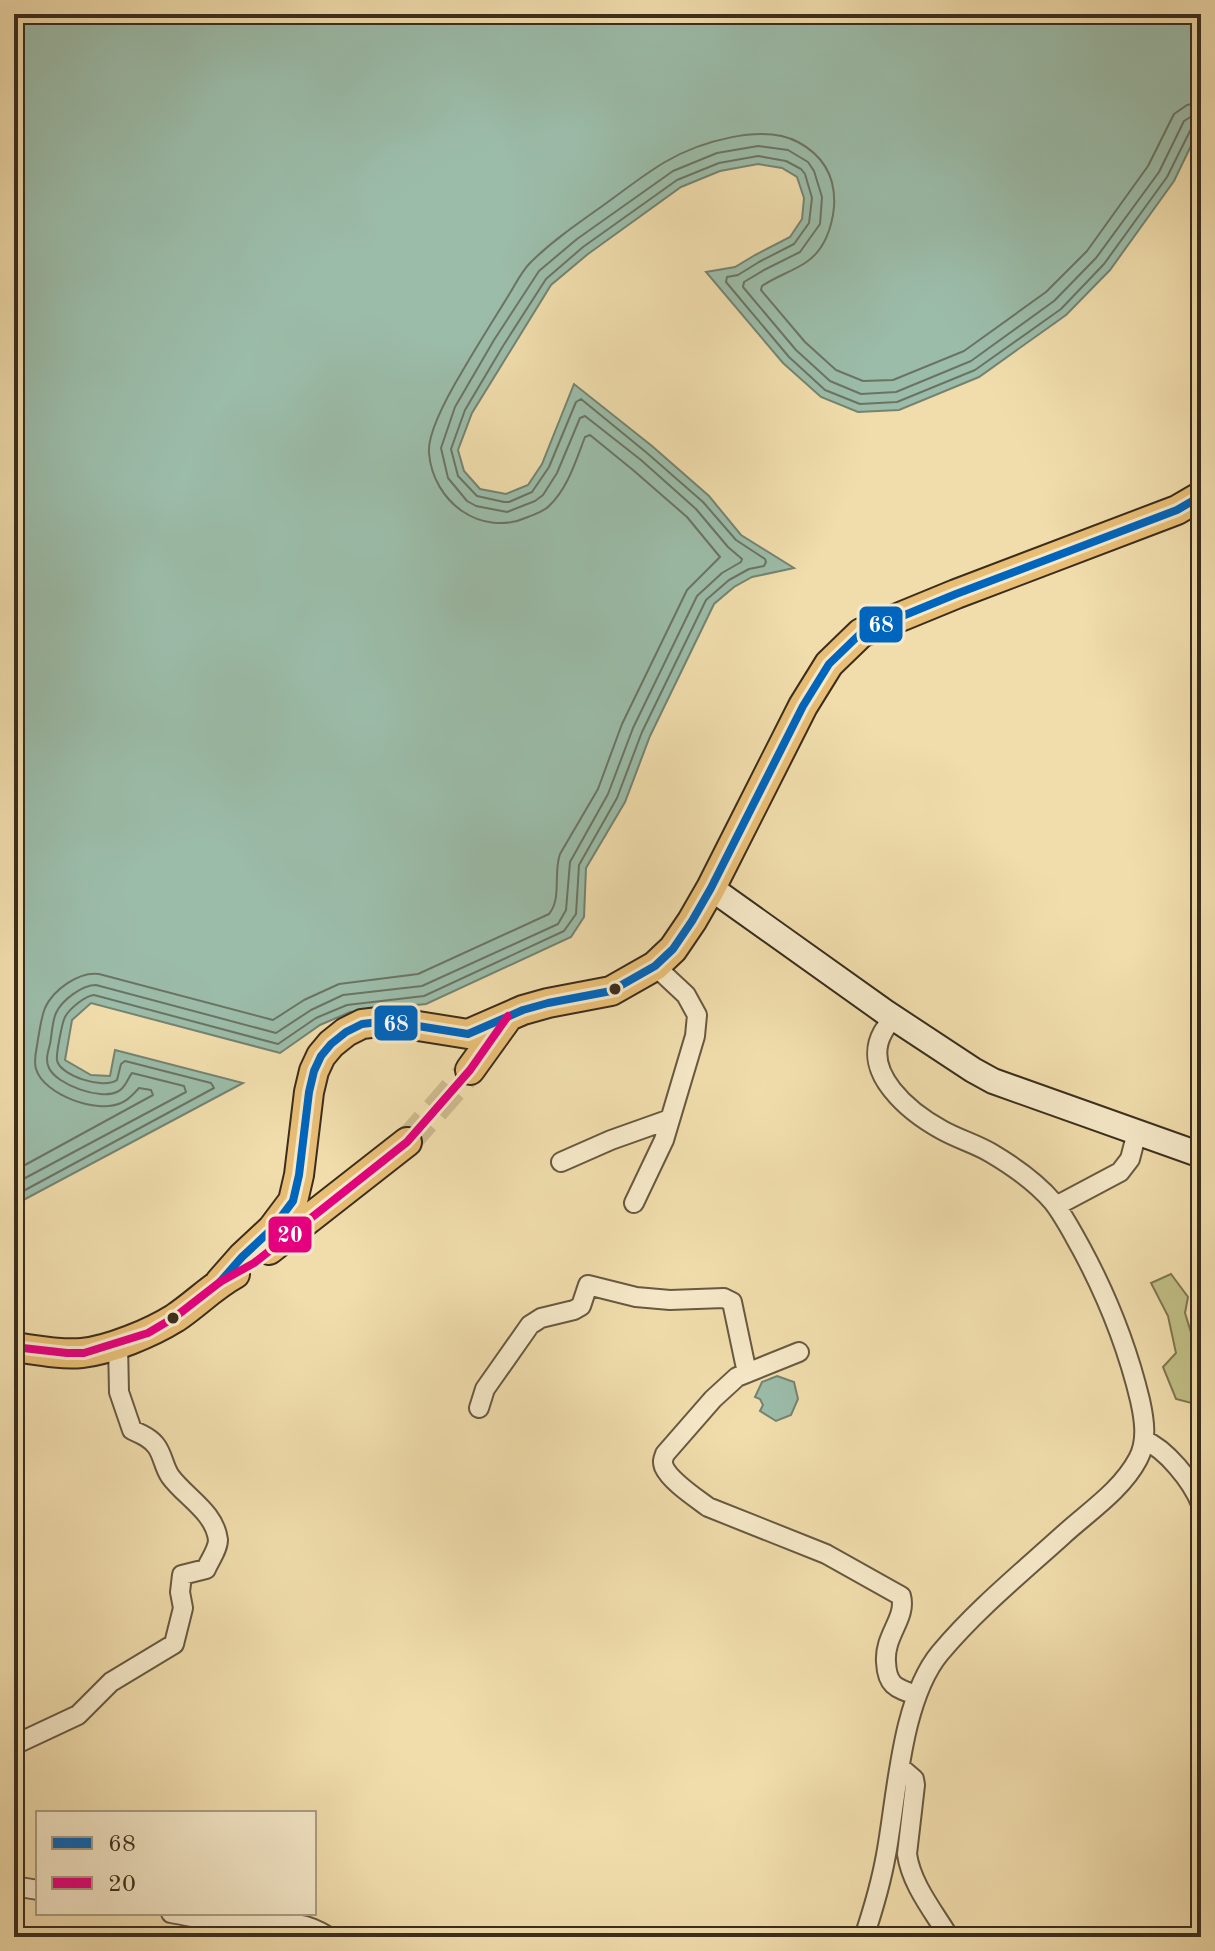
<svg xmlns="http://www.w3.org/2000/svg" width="1215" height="1951" font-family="'Old Standard TT',serif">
  <rect width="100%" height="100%" fill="#f1ddac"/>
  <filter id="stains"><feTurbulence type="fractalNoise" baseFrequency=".0025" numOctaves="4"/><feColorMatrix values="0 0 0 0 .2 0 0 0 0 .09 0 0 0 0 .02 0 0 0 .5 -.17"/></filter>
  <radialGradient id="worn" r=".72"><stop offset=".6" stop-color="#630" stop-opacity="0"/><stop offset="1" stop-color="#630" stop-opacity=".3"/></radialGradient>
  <path fill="#c0bf85" stroke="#7e7651" stroke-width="2" d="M 1171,1274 L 1188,1297 L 1185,1313 L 1194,1342 L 1201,1352 L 1201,1398 L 1195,1404 L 1176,1399 L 1163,1367 L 1176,1353 L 1168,1316 L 1151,1283 Z"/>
  <path fill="#9bbca9" stroke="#758371" stroke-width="2" d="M 14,14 L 1201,14 L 1201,125 L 1174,181 L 1110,270 L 1066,315 L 979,377 L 899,410 L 858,412 L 821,397 L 783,363 L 706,272 L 735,267 L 755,255 L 790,237 L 802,219 L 804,198 L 797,177 L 782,168 L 758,164 L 720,171 L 681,187 L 588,254 L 551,285 L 472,413 L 458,450 L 464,471 L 480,489 L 506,494 L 528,485 L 542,464 L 574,384 L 652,446 L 709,496 L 741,535 L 794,568 L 752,577 L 734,587 L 714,604 L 650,736 L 625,802 L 586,868 L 584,917 L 571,937 L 426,1004 L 350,1012 L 320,1025 L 280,1053 L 91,1003 L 72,1020 L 65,1060 L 91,1075 L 110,1076 L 115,1050 L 243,1083 L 14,1205 Z
    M 777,1376 L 794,1382 L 798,1399 L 791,1415 L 776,1421 L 760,1411 L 763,1405 L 760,1399 L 755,1397 L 762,1382 Z"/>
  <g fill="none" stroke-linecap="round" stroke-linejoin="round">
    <path stroke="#6b7463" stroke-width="2" d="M 14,1171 L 153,1095 L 151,1090 L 139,1088 C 134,1093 129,1100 121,1103 C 97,1114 44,1095 36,1069 C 33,1059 37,1049 38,1039 C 40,1029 41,1018 45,1008 C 53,990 79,971 99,974 L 273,1020 L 304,1000 L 339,984 L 418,974 L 549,914 C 562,898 553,874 560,854 L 598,789 L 622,724 L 687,590 L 720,557 L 687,517 L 633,470 L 590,435 L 585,437 C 576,460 568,488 549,506 C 543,512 535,514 528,517 C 481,538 433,502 429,453 C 427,431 451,390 463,370 C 478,344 494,319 510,293 C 516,283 522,271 530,263 C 551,242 577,224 601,207 C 622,192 643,175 665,162 C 699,142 762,123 798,142 C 824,156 836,177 834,207 C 832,228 824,251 805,263 C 791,272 775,277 762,286 L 761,290 L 805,342 L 836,370 L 863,381 L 893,380 L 964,351 L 1046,292 L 1087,251 L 1148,166 L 1174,114 L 1187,105 L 1201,102
      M 14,1184 L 186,1092 L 184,1086 L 132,1073 C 127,1079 126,1088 117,1092 C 100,1100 57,1085 49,1068 C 45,1060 48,1052 50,1044 C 52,1034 52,1022 56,1013 C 62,1000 82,985 96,985 L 276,1033 L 311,1010 L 343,995 L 422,986 L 558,924 L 566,910 L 570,862 L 608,794 L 633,728 L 697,596 L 722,573 L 741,562 L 742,559 L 728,547 L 696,509 L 641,460 L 585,416 L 580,418 L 557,473 L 543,495 L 535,501 L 507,512 L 476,506 L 467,501 L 448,478 L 441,448 L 455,407 L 494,340 L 539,271 L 577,239 L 673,171 L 717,153 L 758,146 L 788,150 L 808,162 L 814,171 L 822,197 L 820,224 L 800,252 L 764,270 L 744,282 L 743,287 L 796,350 L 830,381 L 861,394 L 896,392 L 971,361 L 1054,301 L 1096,258 L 1159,172 L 1184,121 L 1192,116 L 1201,114
      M 14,1196 L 214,1088 L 211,1083 L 125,1061 L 121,1064 L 117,1080 C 103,1090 59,1075 57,1060 C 56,1054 62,1023 65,1017 C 70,1008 85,996 94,995 L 278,1044 L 316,1018 L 347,1005 L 424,996 L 564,931 L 576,914 L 579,865 L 617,798 L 642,732 L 706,600 L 729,580 L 749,569 L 764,566 L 766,562 L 765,559 L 736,540 L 703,502 L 647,453 L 581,399 L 576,402 L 549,467 L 532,492 L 509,502 L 504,502 L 477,496 L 458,476 L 451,449 L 465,410 L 503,346 L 546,279 L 583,247 L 677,180 L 719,163 L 758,156 L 786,161 L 801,169 L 805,174 L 812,198 L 809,223 L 794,244 L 759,262 L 738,275 L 727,277 L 726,282 L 789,357 L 825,390 L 860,404 L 897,402 L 975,370 L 1061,309 L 1104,264 L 1167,177 L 1191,129 L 1195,125 L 1201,124"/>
    <path stroke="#cdba8f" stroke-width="28" stroke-dasharray="28 14" stroke-linecap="butt" d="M 407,1142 L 470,1070"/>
    <defs>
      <path id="street" d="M 561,1162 L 611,1140 L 670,1119
        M 634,1203 L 664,1140 L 695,1036 L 697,1015 L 686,995 L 655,966
        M 1056,1206 L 1120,1172 L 1130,1159 L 1137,1132
        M 799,1352 L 737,1377 L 713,1399 L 665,1454 C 663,1460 662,1461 664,1467 C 670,1481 696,1498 708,1507 L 826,1554 L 901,1596 C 907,1618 884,1635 886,1662 C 887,1685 895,1688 916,1695
        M 479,1408 L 485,1389 L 530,1325 L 541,1318 L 574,1310 L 581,1306 L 588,1285 L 636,1297 L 670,1300 L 724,1298 L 732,1302 L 747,1373
        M 1144,1440 C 1166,1449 1192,1481 1201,1504
        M 14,1745 L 78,1715 L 111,1682 L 174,1644 L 183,1608 L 180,1592 L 182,1575 L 206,1569 C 210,1560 218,1549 218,1540 C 215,1512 185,1497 170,1476 C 164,1467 163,1456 157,1447 C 151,1438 141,1434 132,1430 L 119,1392 L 118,1344
        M 900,1767 L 914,1779 L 915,1785 L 907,1854 C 911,1884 934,1912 949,1937
        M 14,1886 L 38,1890
        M 171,1913 C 189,1916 208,1921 226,1923 C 265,1927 293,1913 329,1937
        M 864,1937 C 873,1910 881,1883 886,1855 C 897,1796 901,1700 940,1653 C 976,1610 1021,1573 1062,1536 C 1088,1512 1121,1491 1138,1459 C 1148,1441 1144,1418 1140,1400 C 1127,1346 1107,1296 1081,1248 C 1072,1232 1064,1216 1053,1202 C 1036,1182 1013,1166 991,1153 C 976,1144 958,1139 942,1130 C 911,1113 860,1073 883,1032 C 886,1027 890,1022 894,1017"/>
      <path id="secondary" d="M 711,888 L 885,1012 L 973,1070 L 993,1081 L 1201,1155"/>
      <path id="primary" d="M 470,1070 L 506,1020
        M 269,1250 L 407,1142
        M 220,1282 L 242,1257 L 272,1229 L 293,1201 L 299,1175 L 309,1092 L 314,1071 L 321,1056 L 331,1044 L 346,1032 L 362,1024 L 379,1022 L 399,1023 L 468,1034 L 523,1010 L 548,1003 L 611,991 L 655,966 L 673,949 L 692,921 L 711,888 L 803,706 L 829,664 L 861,633 L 956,594 L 1177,510 L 1201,496
        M 14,1347 C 36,1350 60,1355 82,1353 C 110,1350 151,1333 175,1318 C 196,1304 213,1286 235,1274"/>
    </defs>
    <use href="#street" stroke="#685941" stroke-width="22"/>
    <use href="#secondary" stroke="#3b2d1d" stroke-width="28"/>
    <use href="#primary" stroke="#3b2d1d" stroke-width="32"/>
    <use href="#street" stroke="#f6e9c9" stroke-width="18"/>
    <use href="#secondary" stroke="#f6e9c9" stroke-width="24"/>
    <use href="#primary" stroke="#e8be76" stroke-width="28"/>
    <defs>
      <path id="bus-1" d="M 220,1282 L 242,1257 L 272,1229 L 293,1201 L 299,1175 L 309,1092 L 314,1071 L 321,1056 L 331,1044 L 346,1032 L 362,1024 L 379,1022 L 399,1023 L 468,1034 L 523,1010 L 548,1003 L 611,991 L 655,966 L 673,949 L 692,921 L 711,888 L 803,706 L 829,664 L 861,633 L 956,594 L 1177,510 L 1201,496"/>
      <path id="bus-2" d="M 14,1347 L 67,1353 L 84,1353 L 148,1333 L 175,1317 L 220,1282 L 254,1263 L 407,1142 L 470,1070 L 508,1016"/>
    </defs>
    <use href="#bus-1" stroke="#f6e9c9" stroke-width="14"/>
    <use href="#bus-2" stroke="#f6e9c9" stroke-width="14"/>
    <use href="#bus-1" stroke="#0065bd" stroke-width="8"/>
    <use href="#bus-2" stroke="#e5007d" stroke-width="8"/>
  </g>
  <g fill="#3b2d1d" stroke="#f6e9c9" stroke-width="3">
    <circle cx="615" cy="989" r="7"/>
    <circle cx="173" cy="1318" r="7"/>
  </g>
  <g stroke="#f6e9c9" stroke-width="3">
    <rect x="858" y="605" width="46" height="39" rx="8" fill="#0065bd"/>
    <rect x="373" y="1004" width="46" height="38" rx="8" fill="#0065bd"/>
    <rect x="267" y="1215" width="46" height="39" rx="8" fill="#e5007d"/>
  </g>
  <g font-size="22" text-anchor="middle" font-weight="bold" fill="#fff">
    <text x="881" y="632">68</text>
    <text x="396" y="1031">68</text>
    <text x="290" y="1242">20</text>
  </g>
  <rect width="1215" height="1951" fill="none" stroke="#f1ddac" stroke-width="48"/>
  <rect x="16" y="16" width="1183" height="1919" fill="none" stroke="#3b2d1d" stroke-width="4"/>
  <rect x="24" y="24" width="1167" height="1903" fill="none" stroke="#3b2d1d" stroke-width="2"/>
  <rect x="36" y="1811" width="280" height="104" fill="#f6e9c9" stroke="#ab9e84" stroke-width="2"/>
  <rect x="52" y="1837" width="40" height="12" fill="#0065bd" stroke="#ab9e84" stroke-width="2"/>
  <text x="108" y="1851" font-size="24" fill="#3b2d1d">68</text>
  <rect x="52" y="1877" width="40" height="12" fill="#e5007d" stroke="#ab9e84" stroke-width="2"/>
  <text x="108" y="1891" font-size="24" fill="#3b2d1d">20</text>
  <rect width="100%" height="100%" filter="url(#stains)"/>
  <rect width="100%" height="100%" fill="url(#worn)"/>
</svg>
